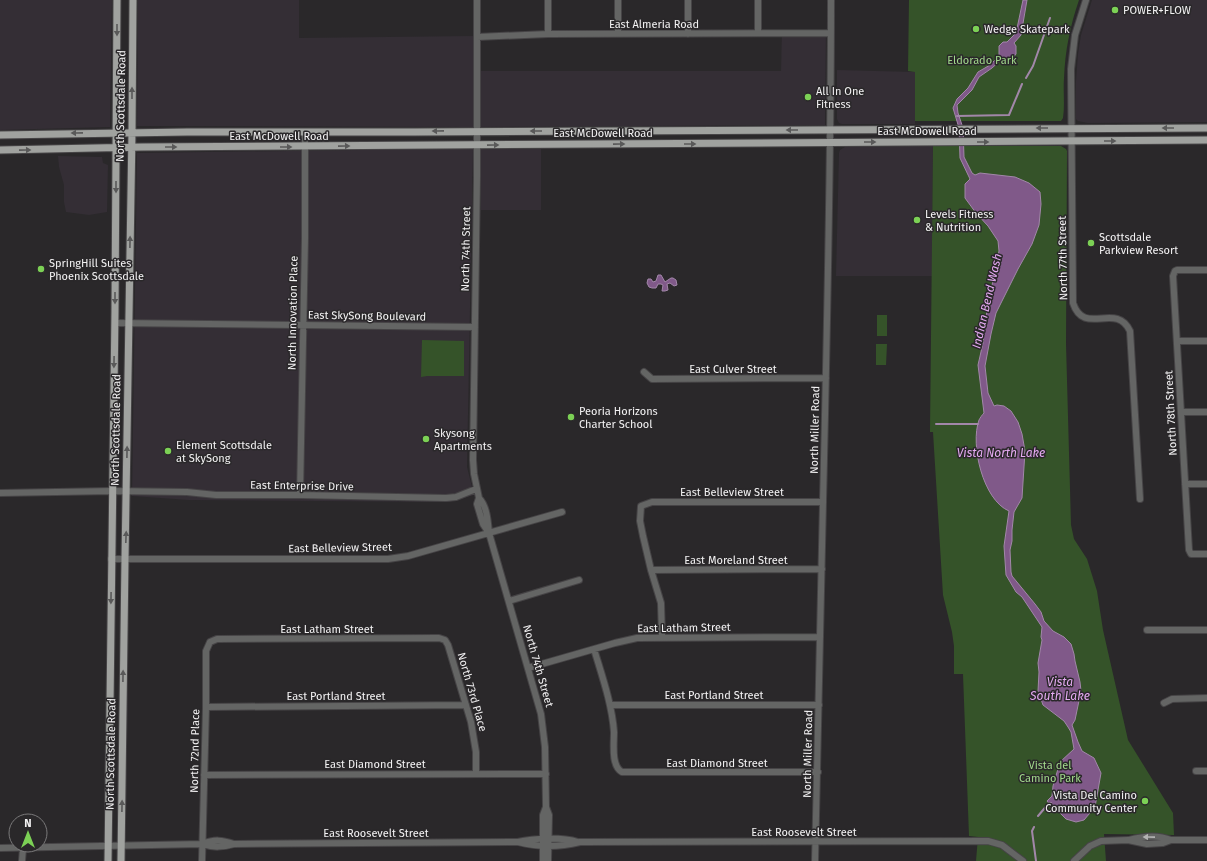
<svg xmlns="http://www.w3.org/2000/svg" width="1207" height="861" font-family="'Fira Sans',sans-serif">
  <rect width="100%" height="100%" fill="#2a282a"/>
  <path fill="#342e35" d="M 0,0 L 112,0 L 110,127 L 0,130 Z
    M 138,0 L 299,0 L 299,38 L 473,36 L 473,71 L 781,71 L 782,30 L 826,30 L 825,125 L 469,127 L 137,126 Z
    M 1092,0 L 1207,0 L 1207,122 L 1088,123 L 1078,121 L 1076,119 L 1076,81 L 1078,54 L 1081,35 Z
    M 837,70 L 915,72 L 915,124 L 842,124 L 839,123 L 837,119 Z
    M 933,146 L 932,276 L 836,276 L 839,153 L 840,150 L 845,147 Z
    M 428,149 L 473,149 L 467,467 L 474,495 L 449,502 L 189,500 L 132,496 L 137,153 Z
    M 481,149 L 541,149 L 541,210 L 481,210 Z
    M 58,156 L 102,157 L 103,163 L 108,165 L 107,212 L 89,215 L 66,212 L 64,202 L 64,185 L 59,167 Z"/>
  <path fill="#355329" d="M 909,0 L 1079,0 C 1070,26 1065,51 1064,78 C 1063,92 1065,105 1063,118 L 1061,121 L 915,121 L 915,72 L 908,71 Z
    M 933,146 L 1061,146 L 1066,149 L 1067,151 L 1066,344 L 1071,525 L 1074,539 L 1087,559 L 1097,591 L 1103,630 L 1128,740 L 1173,813 L 1174,835 L 1104,834 L 1106,861 L 976,861 L 978,837 L 969,836 L 963,674 L 954,674 L 954,646 L 952,632 L 943,595 L 933,432 L 930,432 Z
    M 877,315 L 887,315 L 887,336 L 877,336 Z
    M 422,340 L 464,341 L 464,376 L 427,376 L 421,377 Z
    M 876,344 L 887,344 L 886,365 L 876,365 Z"/>
  <path fill="#805989" stroke="#a287a9" d="M 1023,0 L 1027,0 L 1021,35 L 1014,43 L 1016,46 L 1016,54 L 1012,59 L 1004,59 L 999,55 L 999,46 L 1003,42 L 1007,42 L 1016,33 Z
    M 999,56 L 1002,59 L 992,68 L 979,77 L 972,90 L 957,105 L 958,113 L 963,128 L 964,157 L 972,173 L 975,175 L 980,173 L 1015,177 L 1029,183 L 1040,192 L 1041,204 L 1039,225 L 1032,244 L 1018,269 L 996,313 L 991,334 L 985,366 L 988,393 L 994,406 L 997,405 L 1004,406 L 1011,411 L 1018,422 L 1022,434 L 1025,451 L 1022,498 L 1014,512 L 1012,530 L 1012,541 L 1010,550 L 1011,572 L 1012,576 L 1035,604 L 1041,612 L 1044,621 L 1053,631 L 1064,637 L 1071,644 L 1074,654 L 1075,661 L 1080,682 L 1081,691 L 1075,720 L 1072,725 L 1078,742 L 1082,751 L 1094,758 L 1101,773 L 1095,807 L 1084,820 L 1076,822 L 1066,819 L 1054,807 L 1052,807 L 1047,801 L 1052,796 L 1053,786 L 1060,762 L 1074,749 L 1071,732 L 1068,727 L 1064,721 L 1043,705 L 1038,691 L 1039,672 L 1038,663 L 1042,640 L 1041,637 L 1042,627 L 1022,597 L 1016,592 L 1006,575 L 1004,546 L 1009,511 C 983,500 970,445 979,420 C 980,418 982,415 984,413 L 978,365 L 983,343 L 987,310 L 999,251 L 998,241 L 988,226 L 976,213 L 965,198 L 965,184 L 970,179 L 960,158 L 959,128 L 953,108 L 957,99 L 968,88 L 978,72 L 990,65 Z
    M 658,275 L 661,275 L 665,282 L 671,278 L 673,278 L 676,280 L 677,285 L 674,286 L 670,283 L 667,284 L 668,290 L 665,291 L 662,291 L 663,285 L 661,284 L 658,284 L 656,288 L 652,288 L 649,287 L 647,283 L 648,279 L 651,279 L 653,282 L 656,281 Z"/>
  <g fill="none" stroke-linecap="round" stroke-linejoin="round">
    <path stroke="#a287a9" stroke-width="2" d="M 1026,78 L 1033,66 L 1050,18
      M 957,116 L 1009,115 L 1022,84
      M 936,424 L 978,424
      M 1038,816 L 1049,803 L 1051,803
      M 1034,827 L 1032,831 L 1036,861"/>
    <defs>
      <path id="minor" d="M 477,0 L 477,177 L 473,460 L 474,474 L 479,498 L 477,504 L 483,524 L 489,533
        M 548,0 L 548,34
        M 618,0 L 618,34
        M 688,0 L 688,34
        M 758,0 L 758,33
        M 1086,0 L 1075,35 L 1071,69 L 1073,303 C 1084,337 1116,301 1130,331 L 1140,499
        M 477,37 L 548,34 L 831,33
        M 1207,270 L 1177,270 L 1175,271 L 1173,276 L 1189,550 L 1191,554 L 1207,554
        M 115,323 L 475,327
        M 1177,341 L 1207,341
        M 644,372 L 652,379 L 826,378
        M 1181,412 L 1207,412
        M 1185,484 L 1207,484
        M 0,493 L 112,491 L 187,492 L 216,495 L 300,495 L 446,498 L 456,497 L 476,489
        M 300,495 L 305,238 L 305,132
        M 479,498 C 487,506 488,522 489,533 L 541,714 L 545,747 L 546,807 L 549,815 L 548,861
        M 111,559 L 388,559 L 408,556 L 562,512
        M 651,570 L 822,569
        M 509,601 L 579,580
        M 1147,630 L 1207,630
        M 662,637 L 661,603 L 651,570 L 643,536 L 640,521 L 641,506 L 652,502 L 823,502
        M 594,649 C 602,676 612,704 614,732 C 614,744 611,766 622,772 L 818,772
        M 528,668 L 615,643 L 637,638 L 820,637
        M 1164,703 L 1172,699 L 1207,698
        M 610,705 L 819,705
        M 206,707 L 466,705
        M 1196,771 L 1207,771
        M 204,775 L 546,774
        M 1129,840 C 1143,836 1157,834 1171,840
        M 518,842 C 534,838 562,837 578,842
        M 202,844 C 215,839 222,840 234,844
        M 0,848 L 202,844 C 214,848 223,847 234,844 L 518,842 C 537,847 560,847 580,842 L 988,841 L 1002,845 L 1023,861
        M 22,861 L 23,848
        M 202,861 L 206,707 L 206,651 L 210,642 L 217,639 L 439,638 L 445,640 L 448,645 L 471,722 L 476,752 L 476,774
        M 543,861 L 543,815 L 546,807
        M 815,861 C 818,741 820,622 823,502 C 827,335 831,167 831,0
        M 1074,861 L 1090,846 L 1101,841 L 1128,840 L 1147,844 L 1163,843 L 1171,840 L 1207,840"/>
      <path id="major" d="M 0,135 L 187,132 L 415,132 L 1207,128
        M 0,150 L 142,147 L 1207,140
        M 108,861 L 115,311 L 117,0
        M 121,861 L 125,559 L 132,132 L 133,0"/>
    </defs>
    <use href="#minor" stroke="#464446" stroke-width="8"/>
    <use href="#major" stroke="#464446" stroke-width="9"/>
    <use href="#minor" stroke="#646564" stroke-width="6"/>
    <use href="#major" stroke="#a0a29f" stroke-width="7"/>
  </g>
  <defs><path id="oneway-solid" d="M-6-.8H1V-3.2L6.5 0L1 3.2V.8H-6Z"/></defs>
  <g fill="#595959">
    <use href="#oneway-solid" transform="translate(117 30) rotate(90)"/>
    <use href="#oneway-solid" transform="translate(132 93) rotate(-90)"/>
    <use href="#oneway-solid" transform="translate(1042 128) rotate(180)"/>
    <use href="#oneway-solid" transform="translate(1168 128) rotate(180)"/>
    <use href="#oneway-solid" transform="translate(792 130) rotate(180)"/>
    <use href="#oneway-solid" transform="translate(438 131) rotate(179)"/>
    <use href="#oneway-solid" transform="translate(536 131) rotate(180)"/>
    <use href="#oneway-solid" transform="translate(77 133) rotate(179)"/>
    <use href="#oneway-solid" transform="translate(1110 141)"/>
    <use href="#oneway-solid" transform="translate(870 142)"/>
    <use href="#oneway-solid" transform="translate(983 142)"/>
    <use href="#oneway-solid" transform="translate(619 144) rotate(-1)"/>
    <use href="#oneway-solid" transform="translate(690 144)"/>
    <use href="#oneway-solid" transform="translate(493 145) rotate(-1)"/>
    <use href="#oneway-solid" transform="translate(344 146) rotate(-1)"/>
    <use href="#oneway-solid" transform="translate(171 147)"/>
    <use href="#oneway-solid" transform="translate(286 147)"/>
    <use href="#oneway-solid" transform="translate(25 150) rotate(-1)"/>
    <use href="#oneway-solid" transform="translate(116 187) rotate(90)"/>
    <use href="#oneway-solid" transform="translate(130 242) rotate(-89)"/>
    <use href="#oneway-solid" transform="translate(115 298) rotate(90)"/>
    <use href="#oneway-solid" transform="translate(114 362) rotate(91)"/>
    <use href="#oneway-solid" transform="translate(127 452) rotate(-89)"/>
    <use href="#oneway-solid" transform="translate(126 537) rotate(-88)"/>
    <use href="#oneway-solid" transform="translate(111 598) rotate(91)"/>
    <use href="#oneway-solid" transform="translate(123 676) rotate(-89)"/>
    <use href="#oneway-solid" transform="translate(122 806) rotate(-89)"/>
  </g>
  <use fill="#b3b3b3" href="#oneway-solid" transform="translate(1149 837) rotate(-179)"/>
  <g fill="#7cd155" stroke="#2a282a" stroke-width="1.5">
    <circle cx="1115" cy="10" r="4"/>
    <circle cx="976" cy="29" r="4"/>
    <circle cx="808" cy="97" r="4"/>
    <circle cx="917" cy="220" r="4"/>
    <circle cx="1091" cy="243" r="4"/>
    <circle cx="41" cy="269" r="4"/>
    <circle cx="571" cy="417" r="4"/>
    <circle cx="426" cy="439" r="4"/>
    <circle cx="168" cy="451" r="4"/>
    <circle cx="1145" cy="801" r="4"/>
  </g>
  <g text-anchor="middle" dominant-baseline="central" stroke-width="3" stroke-linejoin="round" paint-order="stroke">
    <g font-size="11" fill="#f3f2f3" stroke="#2a282a" text-anchor="start">
      <text x="1123" y="10">POWER+FLOW</text>
      <text x="984" y="29">Wedge Skatepark</text>
      <text x="816" y="91">All In One<tspan x="816" dy="13">Fitness</tspan></text>
      <text x="925" y="214">Levels Fitness<tspan x="925" dy="13">&amp; Nutrition</tspan></text>
      <text x="1099" y="237">Scottsdale<tspan x="1099" dy="13">Parkview Resort</tspan></text>
      <text x="49" y="263">SpringHill Suites<tspan x="49" dy="13">Phoenix Scottsdale</tspan></text>
      <text x="579" y="411">Peoria Horizons<tspan x="579" dy="13">Charter School</tspan></text>
      <text x="434" y="433">Skysong<tspan x="434" dy="13">Apartments</tspan></text>
      <text x="176" y="445">Element Scottsdale<tspan x="176" dy="13">at SkySong</tspan></text>
      <text x="1137" y="795" text-anchor="end">Vista Del Camino<tspan x="1137" dy="13">Community Center</tspan></text>
    </g>
    <g font-size="11" fill="#f3f2f3" stroke="#2a282a">
      <text x="654" y="24">East Almeria Road</text>
      <text transform="translate(121 106) rotate(-89)">North Scottsdale Road</text>
      <text x="927" y="131">East McDowell Road</text>
      <text x="603" y="133">East McDowell Road</text>
      <text x="279" y="136">East McDowell Road</text>
      <text transform="translate(466 249) rotate(-89)">North 74th Street</text>
      <text transform="translate(1063 258) rotate(-91)">North 77th Street</text>
      <text transform="translate(293 313) rotate(-89)">North Innovation Place</text>
      <text transform="translate(367 316) rotate(1)">East SkySong Boulevard</text>
      <text x="733" y="369">East Culver Street</text>
      <text transform="translate(1171 413) rotate(-93)">North 78th Street</text>
      <text transform="translate(116 430) rotate(-89)">North Scottsdale Road</text>
      <text transform="translate(815 430) rotate(-89)">North Miller Road</text>
      <text transform="translate(302 486) rotate(1)">East Enterprise Drive</text>
      <text x="732" y="492">East Belleview Street</text>
      <text transform="translate(340 548) rotate(-1)">East Belleview Street</text>
      <text x="736" y="560">East Moreland Street</text>
      <text transform="translate(684 628) rotate(-1)">East Latham Street</text>
      <text x="327" y="629">East Latham Street</text>
      <text transform="translate(538 666) rotate(74)">North 74th Street</text>
      <text transform="translate(472 692) rotate(74)">North 73rd Place</text>
      <text x="714" y="695">East Portland Street</text>
      <text x="336" y="696">East Portland Street</text>
      <text transform="translate(195 751) rotate(-89)">North 72nd Place</text>
      <text transform="translate(111 754) rotate(-89)">North Scottsdale Road</text>
      <text transform="translate(808 754) rotate(-89)">North Miller Road</text>
      <text x="717" y="763">East Diamond Street</text>
      <text x="375" y="764">East Diamond Street</text>
      <text x="804" y="832">East Roosevelt Street</text>
      <text x="376" y="833">East Roosevelt Street</text>
    </g>
    <g font-size="11" fill="#a1d88b" stroke="#2a282a">
      <text x="982" y="60">Eldorado Park</text>
      <text x="1050" y="765">Vista del<tspan x="1050" dy="13">Camino Park</tspan></text>
    </g>
    <g font-size="12" font-style="italic" fill="#e6abf3" stroke="#2a282a">
      <text transform="translate(987 301) rotate(-77)">Indian Bend Wash</text>
      <text x="1001" y="453">Vista North Lake</text>
      <text x="1060" y="682">Vista<tspan x="1060" dy="14">South Lake</tspan></text>
    </g>
  </g>
  <g transform="translate(28 833)"><circle r="19" fill="#2a282a" stroke="#7a797a"/>
  <path d="M0-3L7 15L0 10L-7 15Z" fill="#7cd155"/>
  <text y="-6" font-size="11" font-weight="bold" text-anchor="middle" fill="#f3f2f3">N</text>
  </g>
</svg>
